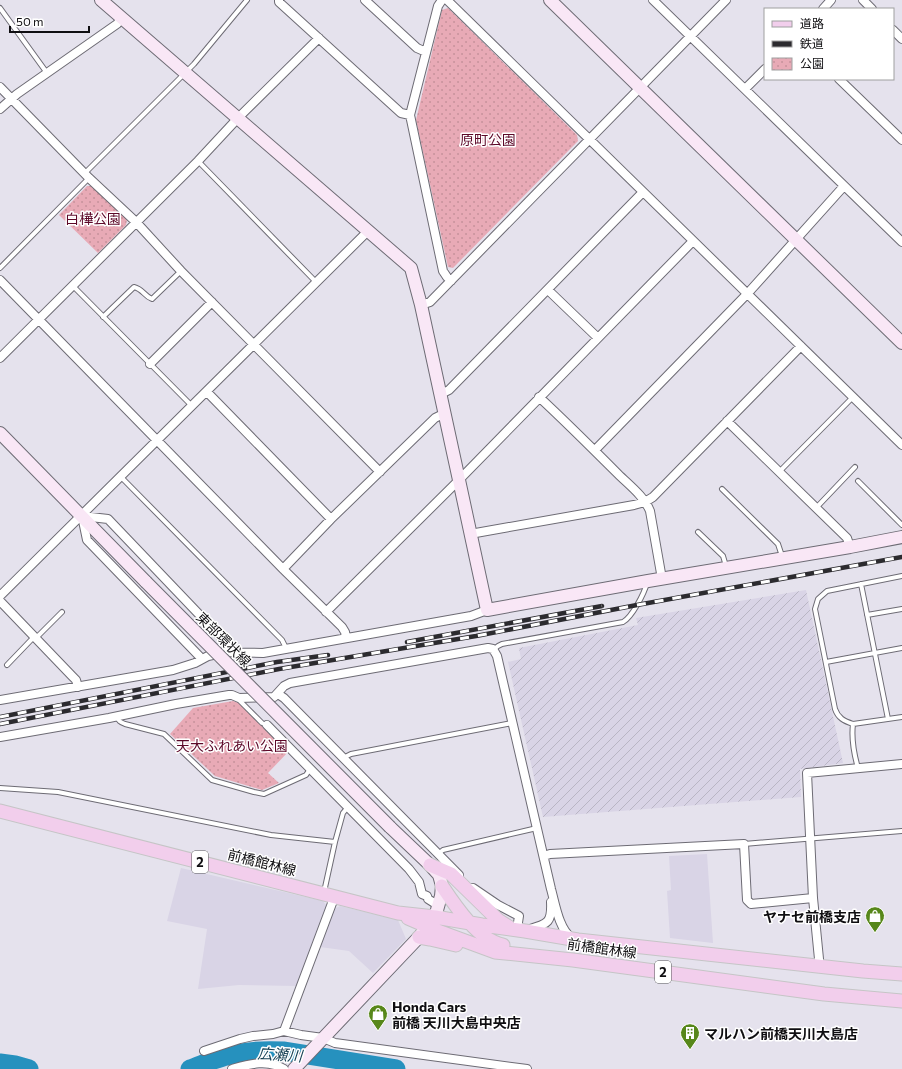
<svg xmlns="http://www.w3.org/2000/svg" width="902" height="1069" font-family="Commissioner,'Noto Sans JP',sans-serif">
  <defs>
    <pattern id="industrial-furrows" width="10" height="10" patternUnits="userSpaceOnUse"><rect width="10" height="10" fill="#d9d4e6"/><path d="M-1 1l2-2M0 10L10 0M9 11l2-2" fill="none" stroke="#b9b5c4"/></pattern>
    <pattern id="park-dots" width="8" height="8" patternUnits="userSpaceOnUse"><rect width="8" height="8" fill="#e8aab6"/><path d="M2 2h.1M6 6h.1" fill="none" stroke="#c6919b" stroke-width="1.8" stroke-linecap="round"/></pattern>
  </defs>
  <rect width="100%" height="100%" fill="#e5e2ed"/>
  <path fill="#d9d4e6" d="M 707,854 L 713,943 L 670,938 L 667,891 L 671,890 L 669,856 Z
    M 181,868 L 323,901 L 327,906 L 297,986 L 239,985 L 198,989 L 207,929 L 167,921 Z
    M 340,906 L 398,920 L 406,939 L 373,973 L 349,951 L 320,947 L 334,909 Z"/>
  <path fill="url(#industrial-furrows)" d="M 806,590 L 843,763 L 800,769 L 801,797 L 543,817 L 508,662 L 521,659 L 519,648 L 638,625 L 636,618 Z"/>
  <path fill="url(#park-dots)" d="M 448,8 L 577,135 L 578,141 L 453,268 L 448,267 L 416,120 L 442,10 Z
    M 87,186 L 92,186 L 127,220 L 126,225 L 98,253 L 59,215 Z
    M 233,701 L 239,703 L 288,752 L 268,773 L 279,783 L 262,790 L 215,776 L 170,734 L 193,708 Z"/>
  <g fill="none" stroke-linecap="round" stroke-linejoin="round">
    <path stroke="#2691be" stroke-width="19" d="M 0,1063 L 15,1065 L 29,1069
      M 190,1069 C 201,1065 212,1060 223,1057 C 242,1051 262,1050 283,1051 L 396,1069"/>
    <defs>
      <path id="lane" d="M 0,8 L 47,73
        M 198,161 L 316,282
        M 85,173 L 194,64 L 247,0
        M 0,268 L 89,178
        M 73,286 L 192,406
        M 103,317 L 134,287 C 143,289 144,296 152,299 L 181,271
        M 779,472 L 853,397
        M 121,477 L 282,640 L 285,646 L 285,649
        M 858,481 L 902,525
        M 722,489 L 778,544 L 782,556
        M 816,508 L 855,467
        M 698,532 L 723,556 L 726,566
        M 902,576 L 827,591 L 818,599 L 815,609 L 835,709 C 838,718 844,721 853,724 L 902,717
        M 861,584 L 888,719
        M 867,615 L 902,609
        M 493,650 L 498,646 L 502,644 L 623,622 C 632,617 644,594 647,583
        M 826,662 L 902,648
        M 7,665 L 31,640 L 39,635 L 62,612
        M 239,699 L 240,701 L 262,723 L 267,725
        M 117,716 C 118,721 120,722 125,724 L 164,734 L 212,780 L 254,792 L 264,794 L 306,775 L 310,769
        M 853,724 C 851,740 854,754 858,768
        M 343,758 L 351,754 L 512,723
        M 0,788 L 58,792 L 271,835 L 335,842
        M 744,844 L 902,831
        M 438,854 L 443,850 L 537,828
        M 324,892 L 335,842 L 343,813 L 348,807"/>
      <path id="street" d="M 279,0 L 279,2 L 401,113 L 410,115
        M 365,0 L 417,48 L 426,52
        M 442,0 L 438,6 L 410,115 L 443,271 L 447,277 L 451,281
        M 447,0 L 902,445
        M 653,0 L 902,242
        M 863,0 L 872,9
        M 823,9 L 831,0
        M 893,30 L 902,39
        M 839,79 L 902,140
        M 0,87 L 89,178 L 136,222 L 181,271 L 380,472
        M 745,89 L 765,69
        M 0,109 L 17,94 L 117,24 L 122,18
        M 0,280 L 283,569 L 342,627 L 345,632 L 346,638
        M 548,290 L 598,338
        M 421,305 L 430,302 L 726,0
        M 0,358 L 198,161 L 238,118 L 319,38
        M 150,364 L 212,302
        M 207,392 L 331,519
        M 440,393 L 445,392 L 449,390 L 643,192
        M 539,397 C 566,422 592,448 618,474 C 629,485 644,496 650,511 L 662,579
        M 727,421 L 847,538 L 850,547
        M 595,450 L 748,293 L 844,186
        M 470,534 L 634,505 L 645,502 L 653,497 L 801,346
        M 283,569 L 331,519 L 435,418 L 439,416 L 445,415
        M 0,596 L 368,231
        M 0,601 L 72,676 L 76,680 L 78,687
        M 326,612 L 459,480 L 693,241
        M 202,659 L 87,540 L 82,516 L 108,519 L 235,652
        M 278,694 L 284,698 L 459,875
        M 0,700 L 173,670 L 195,663 L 208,656 L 227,652 L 263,653 L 471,616 L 487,610
        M 267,725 L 409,869 L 419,882 L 422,894 L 427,896 L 428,899 L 439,906
        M 0,737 L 109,718 L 176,704 L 229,695 L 232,695 L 239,698 L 274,697 L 284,686 L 290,683 L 488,648 L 493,649 L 497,656 L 551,889 C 555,903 559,930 572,938
        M 544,856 L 550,854 L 744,844 L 747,900 L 751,904 L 813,898
        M 473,888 L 498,905 L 519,916 L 517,929
        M 530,929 C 548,924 552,922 551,902
        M 819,966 L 819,959 L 813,898 L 807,773 L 902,764
        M 284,1031 L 334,898
        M 204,1051 L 240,1039 L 253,1036 L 273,1034 L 284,1031 L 301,1035 L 323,1038 L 335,1043 L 527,1069
        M 232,1069 C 250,1064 267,1059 284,1069"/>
      <path id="secondary" d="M 101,0 L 411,268 L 421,305 L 459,480 L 487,610 L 648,581 L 850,547 L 902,537
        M 550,0 L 902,343
        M 0,433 L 146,582
        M 294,1069 L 419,937 L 435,917 L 441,896 L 442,886 L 439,875 L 430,865 L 390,827"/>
      <path id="primary" d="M 0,811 L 398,913 L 435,917 L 482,925 L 525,931 L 578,940 L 863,971 L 902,974
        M 430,865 L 451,874 L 498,920 L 509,927
        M 442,886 C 456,907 478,940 503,945
        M 408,918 L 438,931 L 495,952 L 573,960 L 824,994 L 902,1001
        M 419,937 L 430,939 L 456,945"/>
    </defs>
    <use href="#lane" stroke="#6d6b74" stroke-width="6"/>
    <use href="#street" stroke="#6d6b74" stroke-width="10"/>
    <use href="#secondary" stroke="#6d6b74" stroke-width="14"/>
    <use href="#primary" stroke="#c5c5c6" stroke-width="15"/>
    <use href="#lane" stroke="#fff" stroke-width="4"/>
    <use href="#street" stroke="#fff" stroke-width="8"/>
    <use href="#secondary" stroke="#f9e7f6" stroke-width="12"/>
    <use href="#primary" stroke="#f2ceec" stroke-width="13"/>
    <defs>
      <path id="rail" d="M 407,642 L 602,606
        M 0,717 L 277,662 L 328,655
        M 0,724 L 279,669 L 476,636 L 637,605 L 902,557"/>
    </defs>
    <use href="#rail" stroke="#2c2b2f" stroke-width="4.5"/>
    <use href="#rail" stroke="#fff" stroke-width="3" stroke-dasharray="9" stroke-linecap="butt"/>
    <defs>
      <path id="secondary-bridge" d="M 146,582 L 390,827"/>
    </defs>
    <use href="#secondary-bridge" stroke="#6d6b74" stroke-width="14" stroke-linecap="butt"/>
    <use href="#secondary-bridge" stroke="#f9e7f6" stroke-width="12"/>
  </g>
  <defs>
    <symbol id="shop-pin" viewBox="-11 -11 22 30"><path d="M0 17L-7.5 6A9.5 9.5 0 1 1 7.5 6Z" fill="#57871a" stroke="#fff"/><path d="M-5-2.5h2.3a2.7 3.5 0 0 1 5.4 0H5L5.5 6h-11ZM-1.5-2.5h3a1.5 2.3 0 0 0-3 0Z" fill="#fff"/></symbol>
    <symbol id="building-pin" viewBox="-11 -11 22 30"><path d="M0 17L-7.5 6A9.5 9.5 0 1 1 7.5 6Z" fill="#57871a" stroke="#fff"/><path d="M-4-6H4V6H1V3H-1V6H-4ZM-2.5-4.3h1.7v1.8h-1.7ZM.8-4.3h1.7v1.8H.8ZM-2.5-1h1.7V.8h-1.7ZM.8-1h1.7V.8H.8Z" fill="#fff"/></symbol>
  </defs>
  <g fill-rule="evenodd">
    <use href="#shop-pin" x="864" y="905" width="22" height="30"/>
    <use href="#shop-pin" x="367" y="1003" width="22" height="30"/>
    <use href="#building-pin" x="679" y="1022" width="22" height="30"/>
  </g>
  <g text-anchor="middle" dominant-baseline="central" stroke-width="3" stroke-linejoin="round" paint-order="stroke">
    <g fill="#fff" stroke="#575658" stroke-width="1">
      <rect x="192" y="851" width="16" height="22" rx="3"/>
      <rect x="655" y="961" width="16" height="22" rx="3"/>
    </g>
    <g font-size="13" font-weight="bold" fill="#0f0e11">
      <text x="200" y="862">2</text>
      <text x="663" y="972">2</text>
    </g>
    <g font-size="14" fill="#5c0828" stroke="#fff">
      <text x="488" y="139">原町公園</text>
      <text x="93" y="218">白樺公園</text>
      <text x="232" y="745">天大ふれあい公園</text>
    </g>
    <g font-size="14" fill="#0f0e11" stroke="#fff">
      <text transform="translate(224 639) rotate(45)">東部環状線</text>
      <text transform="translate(262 862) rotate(14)">前橋館林線</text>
      <text transform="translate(602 948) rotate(8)">前橋館林線</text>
    </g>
    <g font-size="14" font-weight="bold" fill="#0f0e11" stroke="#fff" text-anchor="start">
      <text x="861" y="916" text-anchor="end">ヤナセ前橋支店</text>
      <text x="392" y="1006">Honda Cars<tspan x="392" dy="16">前橋 天川大島中央店</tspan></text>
      <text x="704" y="1033">マルハン前橋天川大島店</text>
    </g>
    <g font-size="15" font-style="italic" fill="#133e52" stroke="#fff">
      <text transform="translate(280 1054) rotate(4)">広瀬川</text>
    </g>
  </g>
  <rect x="764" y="8" width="130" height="72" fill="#ffffff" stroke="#9f9fa0"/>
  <rect x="772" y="21" width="20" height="6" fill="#f2ceec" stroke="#9f9fa0"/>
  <text x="800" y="28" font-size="12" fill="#0f0e11">道路</text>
  <rect x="772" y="41" width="20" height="6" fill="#2c2b2f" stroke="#9f9fa0"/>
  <text x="800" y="48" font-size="12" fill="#0f0e11">鉄道</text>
  <rect x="772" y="58" width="20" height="12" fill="url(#park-dots)" stroke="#9f9fa0"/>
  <text x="800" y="68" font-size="12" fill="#0f0e11">公園</text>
  <path d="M10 26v6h79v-6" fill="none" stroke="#0f0e11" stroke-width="2"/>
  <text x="16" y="26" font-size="12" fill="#0f0e11" stroke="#ffffff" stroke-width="3" paint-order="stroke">50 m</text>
</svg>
